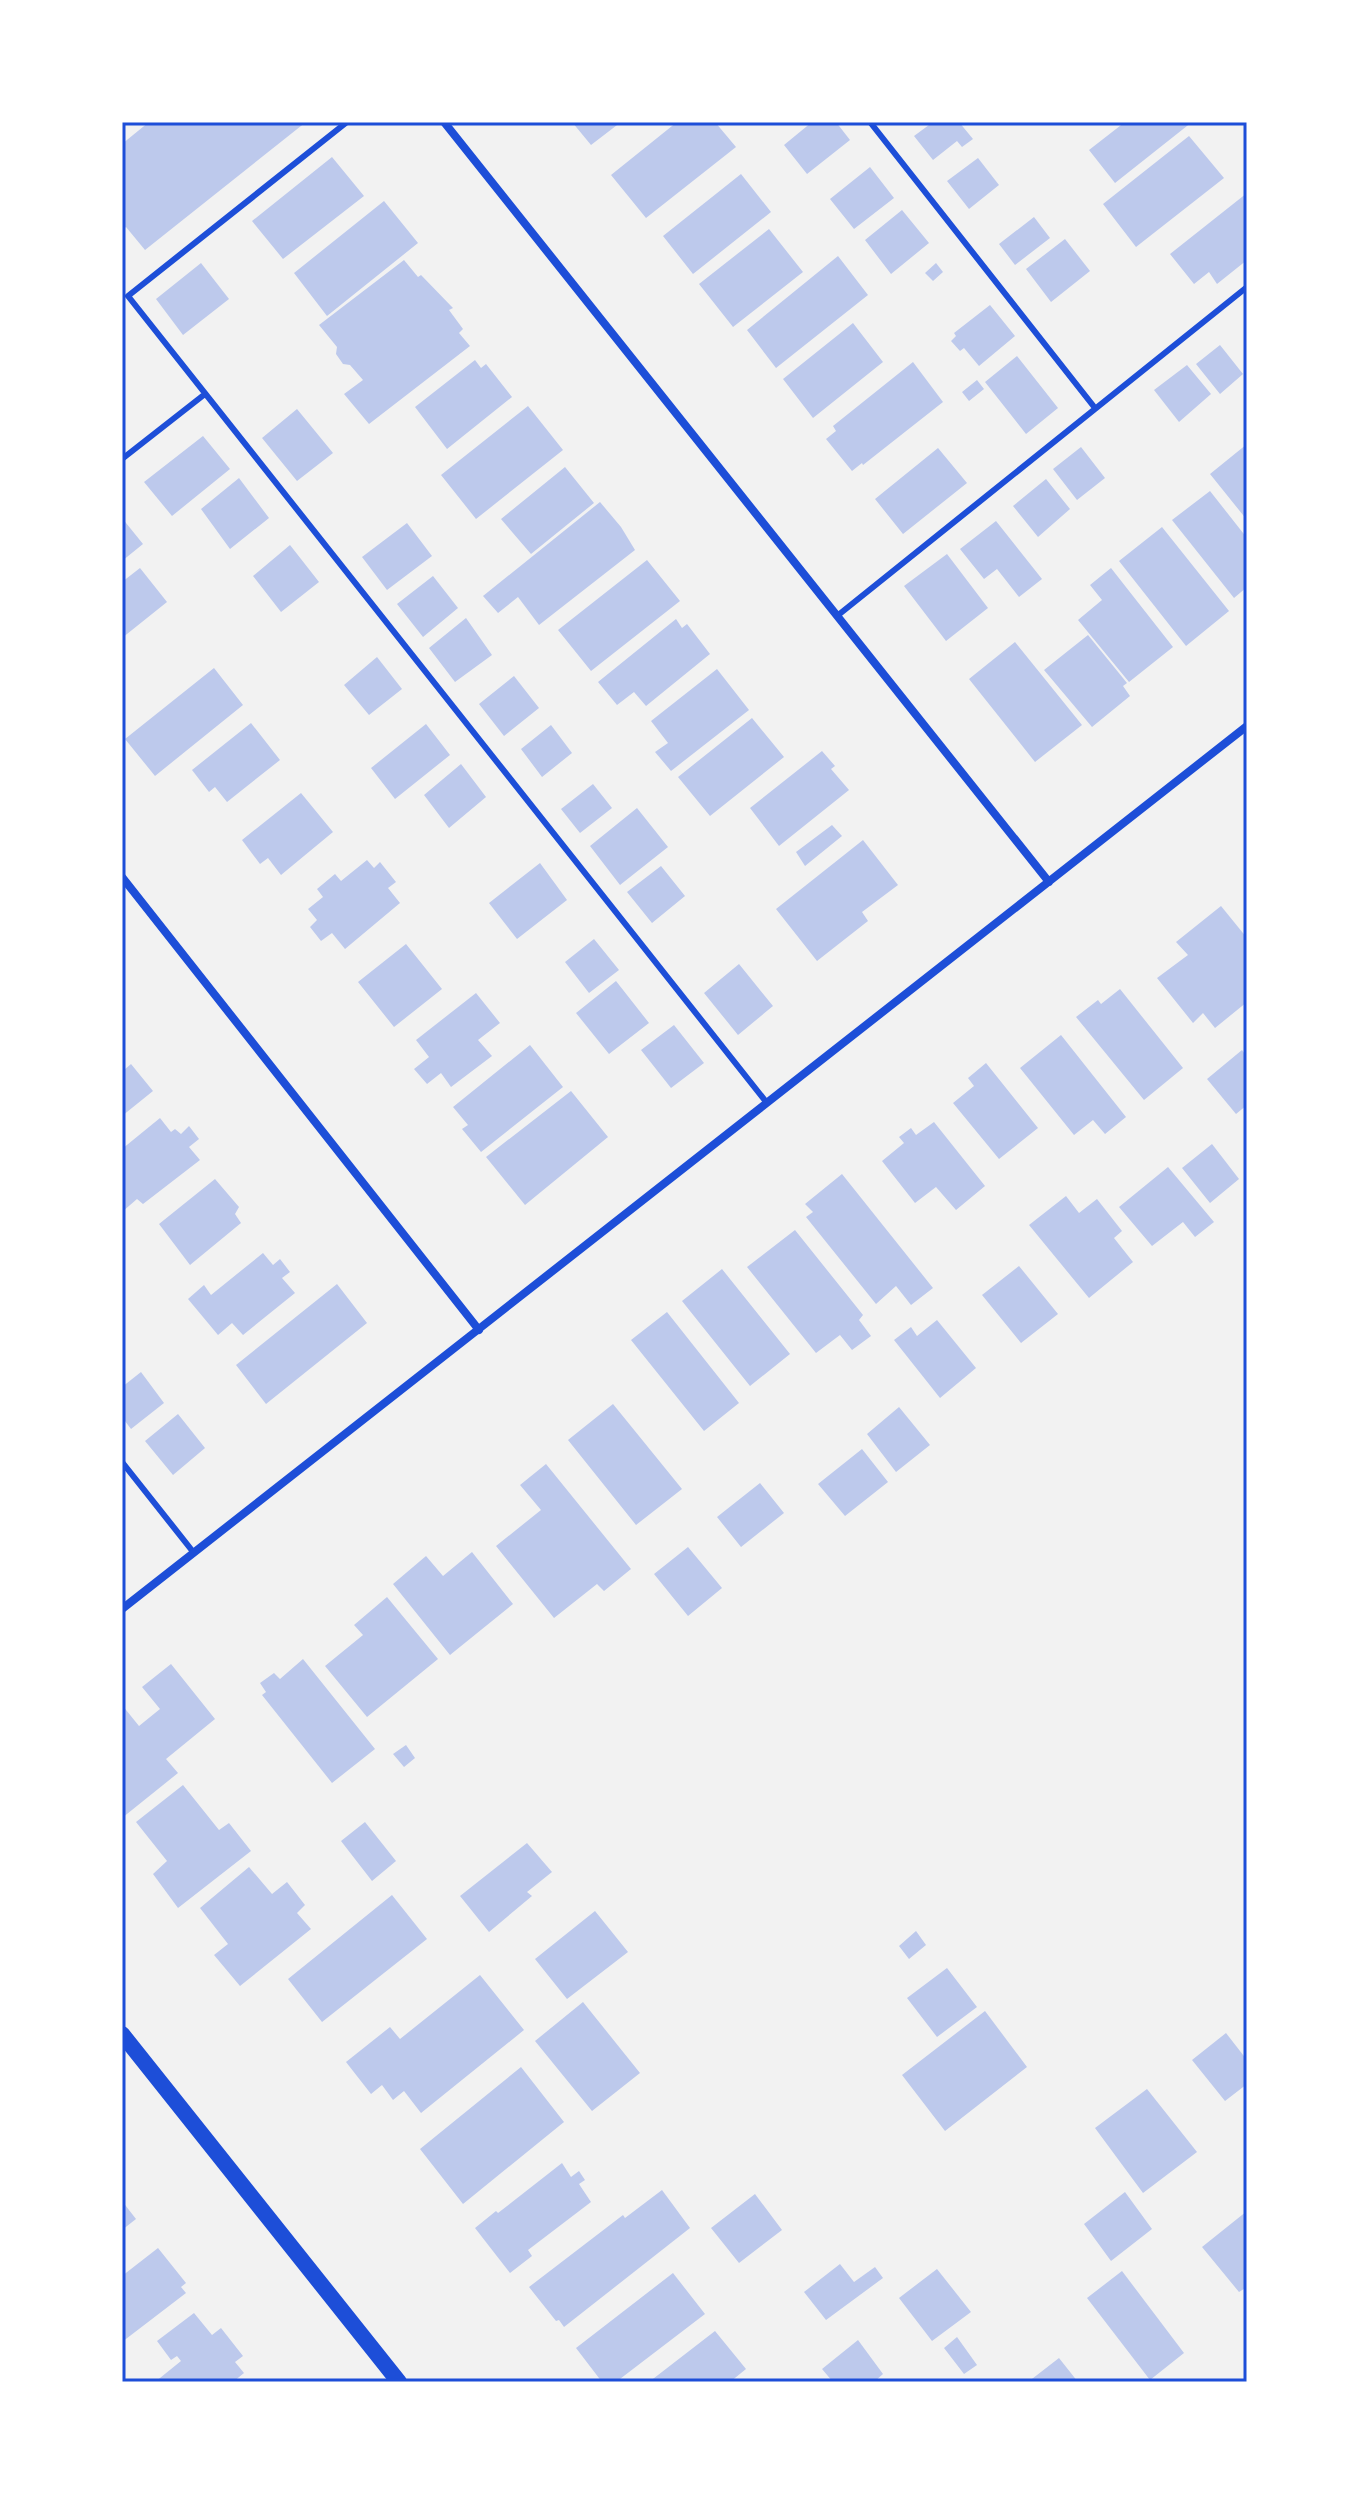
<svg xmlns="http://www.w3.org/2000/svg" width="1369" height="2504" font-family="Ubuntu,sans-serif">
  <rect width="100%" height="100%" fill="#f2f2f2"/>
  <path fill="#bdc9ec" d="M 149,122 L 306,122 L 145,250 L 126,227 L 122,230 L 122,144 Z
    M 572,122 L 621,122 L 591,145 Z
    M 677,122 L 715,122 L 736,147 L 646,218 L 611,175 Z
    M 812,122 L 836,122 L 850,140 L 807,174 L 784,145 Z
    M 933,122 L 959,122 L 973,139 L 962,147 L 957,141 L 933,160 L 914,136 Z
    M 1125,122 L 1192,122 L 1115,183 L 1089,150 Z
    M 1189,136 L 1224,178 L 1136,247 L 1103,204 Z
    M 332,157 L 364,196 L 283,259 L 252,221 Z
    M 978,158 L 999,185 L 969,209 L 947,181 Z
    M 870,167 L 894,198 L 854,229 L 830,199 Z
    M 741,174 L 771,212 L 693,274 L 663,236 Z
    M 1247,193 L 1247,260 L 1217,284 L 1209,272 L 1194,284 L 1170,254 Z
    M 384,201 L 418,243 L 327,316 L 294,273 Z
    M 902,210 L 929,243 L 891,274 L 865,240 Z
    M 1034,217 L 1050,238 L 1015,265 L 999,244 Z
    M 769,229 L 803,272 L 733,327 L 699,284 Z
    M 1065,239 L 1090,271 L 1051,302 L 1026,269 Z
    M 838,256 L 868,295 L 776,368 L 747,330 Z
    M 404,260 L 418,277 L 421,275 L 453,308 L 449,310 L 463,329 L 459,333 L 470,346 L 369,424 L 344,394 L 363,380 L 350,365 L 343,364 L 336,354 L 337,347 L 319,325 Z
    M 201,263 L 229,299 L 183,335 L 156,299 Z
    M 936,263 L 943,272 L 933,281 L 925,273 Z
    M 990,305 L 1015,336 L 979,366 L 964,348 L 960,351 L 951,341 L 956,336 L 954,333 Z
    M 853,323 L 883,362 L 813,418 L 783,379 Z
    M 1220,345 L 1243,374 L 1220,394 L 1196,364 Z
    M 1017,356 L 1058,408 L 1026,434 L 985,382 Z
    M 475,360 L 481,368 L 486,364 L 512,397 L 447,449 L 415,407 Z
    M 913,362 L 943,402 L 863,465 L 862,463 L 852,471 L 826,439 L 836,431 L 833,426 Z
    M 1187,365 L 1211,394 L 1179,422 L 1154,390 Z
    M 977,380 L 984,389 L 969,401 L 962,392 Z
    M 528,406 L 563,450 L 476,519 L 441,475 Z
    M 297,409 L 333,453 L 297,481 L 262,438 Z
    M 203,436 L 230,469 L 172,516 L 144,482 Z
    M 1247,444 L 1247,520 L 1210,474 Z
    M 1081,447 L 1105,478 L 1077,500 L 1053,469 Z
    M 938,448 L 967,483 L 903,534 L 875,499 Z
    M 565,467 L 594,503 L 531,554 L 501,519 Z
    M 239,478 L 269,518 L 230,549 L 201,509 Z
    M 1046,479 L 1070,509 L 1038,537 L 1013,506 Z
    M 1210,491 L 1247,538 L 1247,587 L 1234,598 L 1172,520 Z
    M 600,502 L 621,527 L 635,550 L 539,625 L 518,597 L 498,613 L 483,596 Z
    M 122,518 L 143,544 L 122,561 Z
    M 996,521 L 1042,579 L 1019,597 L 997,569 L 984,579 L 960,549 Z
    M 407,523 L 432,556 L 387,590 L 362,557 Z
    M 1162,527 L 1229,611 L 1186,646 L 1119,561 Z
    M 290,545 L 319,582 L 281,612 L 253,576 Z
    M 947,554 L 988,608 L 946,641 L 904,586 Z
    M 647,560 L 680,601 L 591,671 L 558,630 Z
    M 140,568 L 167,602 L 122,638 L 122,582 Z
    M 1111,568 L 1173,647 L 1129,682 L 1078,620 L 1102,600 L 1090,585 Z
    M 433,576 L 458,608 L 423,637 L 397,604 Z
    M 466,618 L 492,655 L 455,682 L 429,648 Z
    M 676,619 L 682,628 L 687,624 L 710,654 L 646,706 L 634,692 L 617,705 L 598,682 Z
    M 1088,635 L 1127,683 L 1123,686 L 1130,696 L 1092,727 L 1044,670 Z
    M 1015,642 L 1082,725 L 1035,762 L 969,679 Z
    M 377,657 L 402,689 L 369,715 L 344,685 Z
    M 214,668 L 243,705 L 155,776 L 125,739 Z
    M 717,669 L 749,710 L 671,771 L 655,752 L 668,743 L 651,721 Z
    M 514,676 L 539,708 L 504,736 L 479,704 Z
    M 752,718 L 784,757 L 710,816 L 678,777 Z
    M 251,723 L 280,760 L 227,802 L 215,787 L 209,792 L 192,770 Z
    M 426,724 L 450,755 L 395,799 L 371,768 Z
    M 551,725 L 572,753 L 542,777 L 521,749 Z
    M 822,751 L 835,766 L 831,769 L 849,790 L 779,846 L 750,808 Z
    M 461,764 L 486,797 L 449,828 L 424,795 Z
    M 593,784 L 612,808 L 580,833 L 561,809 Z
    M 301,793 L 333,832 L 281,875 L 268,858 L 260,864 L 242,840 Z
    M 637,808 L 668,847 L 620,885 L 590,846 Z
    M 832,825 L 842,836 L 805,866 L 796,852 Z
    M 863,840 L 898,885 L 862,912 L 868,921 L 817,961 L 776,909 Z
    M 367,860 L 374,868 L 380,862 L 396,882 L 388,888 L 400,903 L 345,949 L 332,933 L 321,941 L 310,927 L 317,920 L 308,909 L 323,897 L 317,889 L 335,874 L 341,881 Z
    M 540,863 L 567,900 L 517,939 L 489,903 Z
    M 661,866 L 685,896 L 652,923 L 627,892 Z
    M 1221,906 L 1247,938 L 1247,1002 L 1215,1028 L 1203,1013 L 1193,1023 L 1157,978 L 1188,955 L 1176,942 Z
    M 594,939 L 619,970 L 589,993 L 565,962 Z
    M 406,944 L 442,989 L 394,1027 L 358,982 Z
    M 739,964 L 773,1006 L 738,1035 L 704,993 Z
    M 616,981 L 649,1023 L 609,1054 L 576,1013 Z
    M 1120,989 L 1183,1068 L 1144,1100 L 1076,1017 L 1098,1000 L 1101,1004 Z
    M 476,993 L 500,1023 L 478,1040 L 492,1056 L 451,1087 L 441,1073 L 427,1084 L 414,1069 L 429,1057 L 416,1040 Z
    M 674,1025 L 704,1063 L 671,1088 L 641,1050 Z
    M 1061,1035 L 1126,1117 L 1105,1134 L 1093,1120 L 1074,1135 L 1020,1068 Z
    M 530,1045 L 563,1087 L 481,1152 L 462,1129 L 468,1125 L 453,1107 Z
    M 1242,1050 L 1247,1057 L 1247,1105 L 1236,1114 L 1207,1079 Z
    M 986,1063 L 1038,1128 L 999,1159 L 953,1103 L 974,1086 L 968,1078 Z
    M 131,1064 L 153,1091 L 122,1116 L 122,1067 L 124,1070 Z
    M 571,1091 L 608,1137 L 525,1205 L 486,1157 Z
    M 160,1118 L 171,1132 L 175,1129 L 181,1134 L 189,1126 L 199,1139 L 189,1147 L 200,1160 L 143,1204 L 137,1199 L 122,1212 L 122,1149 Z
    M 934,1122 L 985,1186 L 956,1210 L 936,1187 L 915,1203 L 882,1161 L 904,1143 L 899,1137 L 911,1128 L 916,1135 Z
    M 1212,1144 L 1239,1179 L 1210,1203 L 1182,1168 Z
    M 1168,1167 L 1214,1222 L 1195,1237 L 1183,1222 L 1152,1246 L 1119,1207 Z
    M 842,1174 L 933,1288 L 911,1305 L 896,1286 L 876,1304 L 806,1217 L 813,1212 L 805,1204 Z
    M 215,1179 L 239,1207 L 235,1214 L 241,1223 L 190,1265 L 159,1224 Z
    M 1066,1196 L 1079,1213 L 1097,1199 L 1122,1231 L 1114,1238 L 1133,1262 L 1089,1298 L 1029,1225 Z
    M 795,1230 L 863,1315 L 859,1320 L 871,1336 L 852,1350 L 840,1335 L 816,1353 L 747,1267 Z
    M 263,1253 L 273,1265 L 280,1259 L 290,1272 L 282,1278 L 295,1293 L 243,1335 L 232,1323 L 218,1335 L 188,1299 L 204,1285 L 211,1295 Z
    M 1019,1266 L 1058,1314 L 1021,1343 L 982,1295 Z
    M 722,1269 L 790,1354 L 750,1386 L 682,1301 Z
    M 337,1284 L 367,1323 L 266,1404 L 236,1365 Z
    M 667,1312 L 739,1403 L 704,1431 L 631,1340 Z
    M 937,1320 L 976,1368 L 940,1398 L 894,1340 L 911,1327 L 917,1336 Z
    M 141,1372 L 164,1403 L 131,1429 L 122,1417 L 122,1387 Z
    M 613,1404 L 682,1489 L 636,1525 L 568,1440 Z
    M 899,1407 L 930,1445 L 896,1472 L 867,1434 Z
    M 178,1414 L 205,1448 L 173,1475 L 145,1441 Z
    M 862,1449 L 888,1482 L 845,1516 L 818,1484 Z
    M 546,1464 L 631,1569 L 604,1591 L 597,1584 L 554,1618 L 496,1546 L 541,1510 L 520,1485 Z
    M 760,1483 L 784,1513 L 741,1547 L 717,1517 Z
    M 688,1547 L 722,1588 L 688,1616 L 654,1574 Z
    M 472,1552 L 513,1604 L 450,1655 L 393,1584 L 426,1556 L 443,1576 Z
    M 387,1597 L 438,1659 L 367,1717 L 325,1666 L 363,1635 L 354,1625 Z
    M 303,1659 L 375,1749 L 332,1783 L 262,1695 L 266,1692 L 260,1683 L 274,1673 L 280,1679 Z
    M 171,1664 L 215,1719 L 166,1759 L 178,1773 L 122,1818 L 122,1705 L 139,1726 L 160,1709 L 142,1687 Z
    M 406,1745 L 415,1758 L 404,1767 L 393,1754 Z
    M 183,1785 L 219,1830 L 229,1823 L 251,1851 L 178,1908 L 153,1874 L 167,1861 L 136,1822 Z
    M 365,1822 L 396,1861 L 372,1881 L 341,1841 Z
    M 527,1843 L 552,1872 L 527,1892 L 532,1896 L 489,1932 L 460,1896 Z
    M 249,1867 L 272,1894 L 287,1882 L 305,1905 L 297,1913 L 311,1929 L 240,1986 L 214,1955 L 228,1944 L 200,1908 Z
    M 392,1895 L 427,1939 L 322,2022 L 288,1979 Z
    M 595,1911 L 628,1952 L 567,1999 L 535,1959 Z
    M 916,1931 L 926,1945 L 909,1959 L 899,1946 Z
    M 947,1968 L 977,2007 L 937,2037 L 907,1998 Z
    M 480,1975 L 524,2030 L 421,2113 L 404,2091 L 393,2100 L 382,2085 L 371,2094 L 346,2062 L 390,2027 L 400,2039 Z
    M 583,2002 L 640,2073 L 592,2111 L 535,2041 Z
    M 985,2011 L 1027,2067 L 945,2131 L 902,2075 Z
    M 1226,2033 L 1247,2060 L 1247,2084 L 1225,2101 L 1192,2060 Z
    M 521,2067 L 564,2122 L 463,2204 L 420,2149 Z
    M 1147,2089 L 1197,2152 L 1143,2193 L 1095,2128 Z
    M 562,2163 L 571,2177 L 579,2171 L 585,2180 L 579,2184 L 591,2202 L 528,2250 L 532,2256 L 510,2273 L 475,2228 L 496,2211 L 498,2213 Z
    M 662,2190 L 690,2228 L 564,2327 L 559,2320 L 556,2321 L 529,2287 L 623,2215 L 625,2218 Z
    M 1125,2192 L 1152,2229 L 1111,2261 L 1084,2224 Z
    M 755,2194 L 782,2230 L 739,2263 L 711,2228 Z
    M 122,2201 L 136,2219 L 122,2230 Z
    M 1247,2211 L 1247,2287 L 1239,2292 L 1202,2247 Z
    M 158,2248 L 186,2283 L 181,2287 L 186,2293 L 122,2342 L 122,2276 Z
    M 840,2264 L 854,2282 L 875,2267 L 883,2278 L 826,2320 L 804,2292 Z
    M 937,2269 L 971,2312 L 932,2341 L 899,2298 Z
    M 1122,2271 L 1184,2353 L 1150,2380 L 1087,2298 Z
    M 673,2273 L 705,2314 L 616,2382 L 602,2382 L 576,2348 Z
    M 194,2313 L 212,2335 L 221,2328 L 243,2356 L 235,2362 L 244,2373 L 233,2382 L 155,2382 L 181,2361 L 177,2356 L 171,2360 L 157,2341 Z
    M 715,2331 L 746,2369 L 730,2382 L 649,2382 Z
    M 957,2337 L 977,2365 L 964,2374 L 944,2348 Z
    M 858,2340 L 883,2374 L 874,2382 L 833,2382 L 822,2369 Z
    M 1059,2358 L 1078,2382 L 1028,2382 Z"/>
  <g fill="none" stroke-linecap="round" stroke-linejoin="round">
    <path stroke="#1d4ed8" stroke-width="6" d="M 347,122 L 128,296 L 767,1103
      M 870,122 L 1095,408
      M 122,459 L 205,394
      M 837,616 L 1247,287
      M 122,1462 L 194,1553"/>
    <path stroke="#1d4ed8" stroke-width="8" d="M 444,122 L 1049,882
      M 122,877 L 479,1330
      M 122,1609 L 1247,726"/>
    <path stroke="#1d4ed8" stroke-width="16" d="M 122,2034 L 399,2382"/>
  </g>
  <rect width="1369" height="2504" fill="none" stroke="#ffffff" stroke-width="248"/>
  <rect x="124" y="124" width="1121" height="2256" fill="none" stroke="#1d4ed8" stroke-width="3"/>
</svg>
